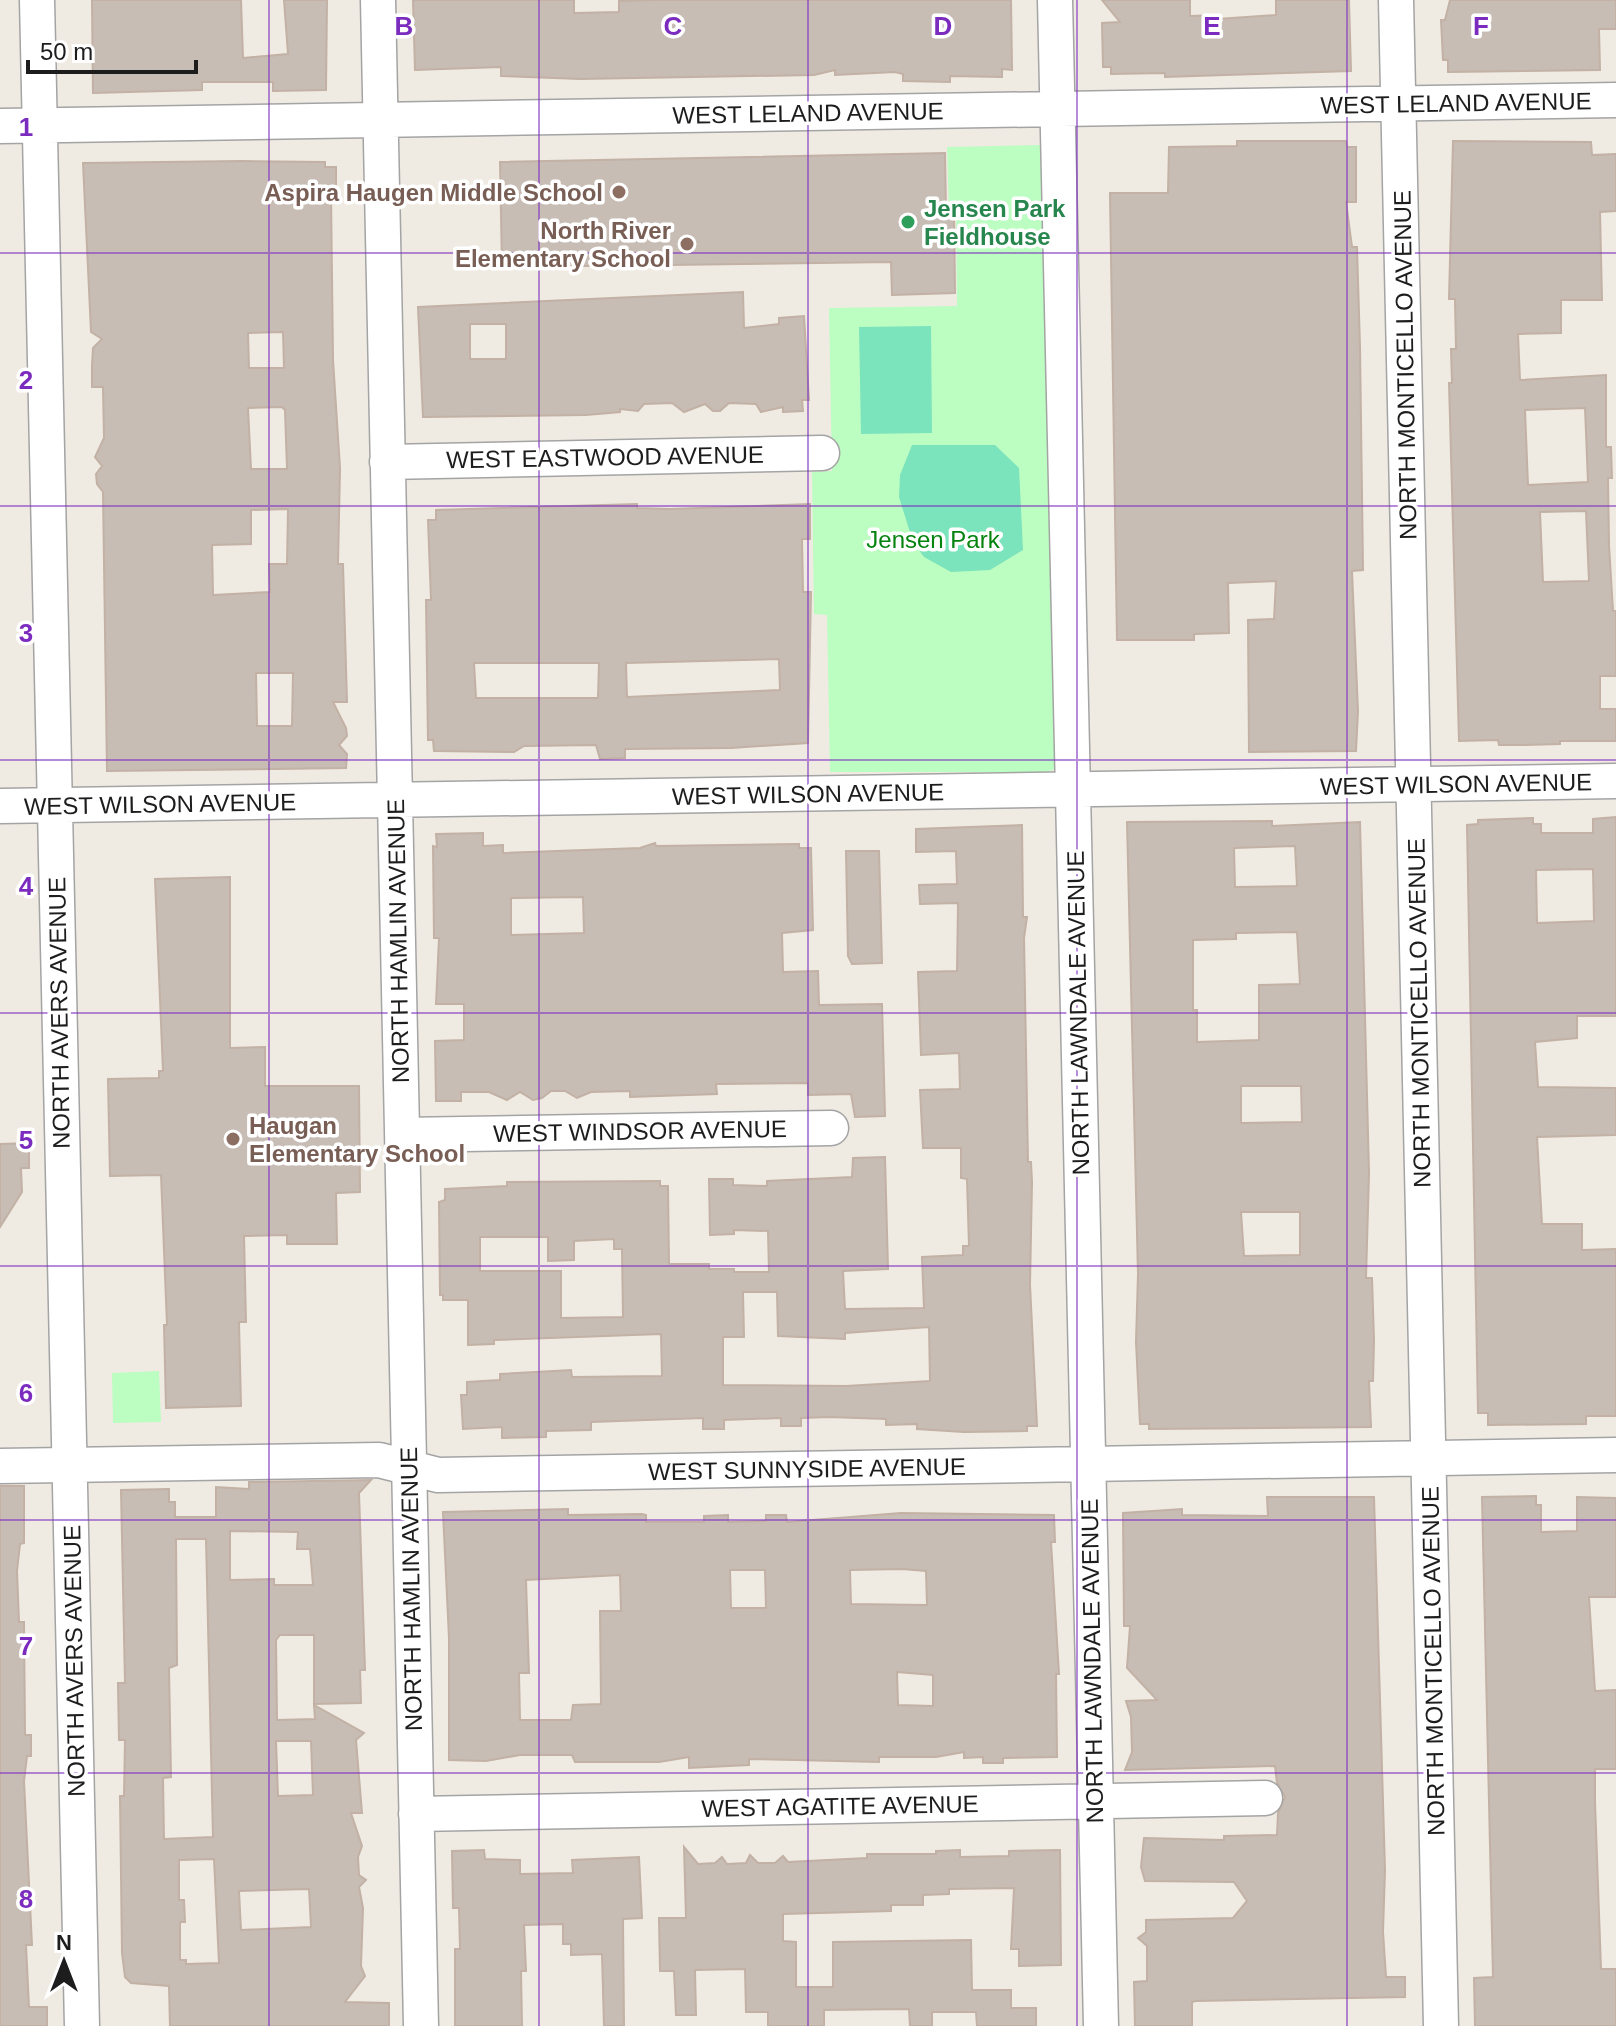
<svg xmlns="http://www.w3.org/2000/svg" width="1616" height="2026" font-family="Helvetica,sans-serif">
  <rect width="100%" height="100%" fill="#efebe3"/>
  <path fill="#bcfdc1" d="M 1042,145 L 1057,764 L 1053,770 L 1044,772 L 830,772 L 827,615 L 814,614 L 812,472 L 832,471 L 829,308 L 957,306 L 956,211 L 949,210 L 947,147 Z
    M 159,1371 L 161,1422 L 113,1423 L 112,1373 Z"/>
  <path fill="#7be4bc" d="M 931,326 L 932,433 L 861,434 L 859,327 Z
    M 912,445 L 995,445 L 1019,468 L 1023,550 L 990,570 L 951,572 L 924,557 L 913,542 L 899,497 L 900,475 Z"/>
  <path fill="#c7bdb5" stroke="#c2b1a4" stroke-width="2" fill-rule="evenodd" d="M 92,0 L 241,0 L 243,58 L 288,54 L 284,0 L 327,0 L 326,90 L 273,91 L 273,82 L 202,82 L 202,90 L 93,93 Z
    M 413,0 L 574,0 L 574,13 L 619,12 L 619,1 L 650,0 L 1011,0 L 1012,70 L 1002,69 L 1002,77 L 950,76 L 950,82 L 903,81 L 903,74 L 895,72 L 835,75 L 835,70 L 814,75 L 580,79 L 501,76 L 501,67 L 415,70 Z
    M 1102,0 L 1190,0 L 1190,16 L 1217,15 L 1217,19 L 1276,15 L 1276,0 L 1349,0 L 1351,71 L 1165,77 L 1165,73 L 1111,74 L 1111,67 L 1103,67 L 1102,23 L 1120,22 Z
    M 1450,0 L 1616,0 L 1616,29 L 1599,29 L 1600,70 L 1448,72 L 1448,60 L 1443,60 L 1441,20 L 1445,20 Z
    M 1237,141 L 1346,141 L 1347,147 L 1356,147 L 1356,202 L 1346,202 L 1352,247 L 1357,247 L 1360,347 L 1363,570 L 1352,571 L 1358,711 L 1356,751 L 1249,752 L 1248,620 L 1274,619 L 1276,581 L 1228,583 L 1229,633 L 1194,634 L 1194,640 L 1117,640 L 1110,193 L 1168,193 L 1169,147 L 1237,146 Z
    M 1453,141 L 1591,142 L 1592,155 L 1616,154 L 1616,211 L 1600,212 L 1602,300 L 1561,300 L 1561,333 L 1518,334 L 1520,380 L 1606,375 L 1606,447 L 1611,447 L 1612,478 L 1608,478 L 1609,545 L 1613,611 L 1616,611 L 1616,676 L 1600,676 L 1600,709 L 1616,709 L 1616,741 L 1560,741 L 1560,744 L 1524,745 L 1499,745 L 1498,740 L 1459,741 L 1449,383 L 1452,383 L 1451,349 L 1456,349 L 1455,299 L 1449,299 ZM 1585,408 L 1588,482 L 1528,485 L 1525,410 ZM 1586,511 L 1589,581 L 1543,582 L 1540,512 Z
    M 945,153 L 946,214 L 954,214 L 955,293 L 892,295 L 891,262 L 502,267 L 500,162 Z
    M 242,161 L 325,162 L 325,167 L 336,167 L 336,195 L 331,195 L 333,360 L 340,468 L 338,564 L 343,564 L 347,702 L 333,702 L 346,728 L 347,736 L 339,745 L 347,754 L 346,768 L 107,771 L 103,492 L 97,484 L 96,474 L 102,466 L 95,457 L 104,438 L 103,387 L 92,387 L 92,366 L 93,348 L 102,339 L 91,332 L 83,163 ZM 283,332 L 284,368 L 249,368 L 248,333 ZM 282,407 L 285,410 L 287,469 L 251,469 L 248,408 ZM 288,509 L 287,564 L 269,564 L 270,592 L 213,595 L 212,545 L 251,544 L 251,510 ZM 256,673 L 293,673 L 292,726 L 257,726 Z
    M 743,292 L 744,328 L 779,324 L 779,318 L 804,316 L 809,400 L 802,400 L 803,411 L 783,412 L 783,407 L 761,412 L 756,404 L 729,403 L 720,411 L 713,411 L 705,404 L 684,412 L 672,403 L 644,404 L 638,411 L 620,409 L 620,412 L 586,415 L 423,417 L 418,307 ZM 470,324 L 506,324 L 506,359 L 470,359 Z
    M 637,504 L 637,508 L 670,509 L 810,504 L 810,539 L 802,539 L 803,592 L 811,592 L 808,743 L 731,748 L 625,749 L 625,758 L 600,759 L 596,745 L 524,746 L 514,752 L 434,751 L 433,740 L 428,740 L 426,600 L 431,600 L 428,520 L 436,520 L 436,510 ZM 779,659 L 780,690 L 627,697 L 626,663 ZM 474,663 L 599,663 L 598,698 L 476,698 Z
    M 1616,817 L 1616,1016 L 1577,1016 L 1577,1038 L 1535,1042 L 1538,1087 L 1616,1088 L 1616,1135 L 1537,1137 L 1542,1224 L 1582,1224 L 1582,1250 L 1616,1249 L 1616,1416 L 1586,1416 L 1586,1424 L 1488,1425 L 1488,1413 L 1478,1413 L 1467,825 L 1478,824 L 1478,820 L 1533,818 L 1533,824 L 1541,824 L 1541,833 L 1593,833 L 1593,819 ZM 1593,869 L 1594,921 L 1537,923 L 1536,870 Z
    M 1272,821 L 1272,826 L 1360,822 L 1369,1173 L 1366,1278 L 1372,1278 L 1374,1340 L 1373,1381 L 1369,1381 L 1371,1427 L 1149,1429 L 1149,1424 L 1140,1424 L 1136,1342 L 1138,1274 L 1127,822 ZM 1295,846 L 1297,886 L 1235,887 L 1234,848 ZM 1297,932 L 1300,984 L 1259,985 L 1259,1040 L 1197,1042 L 1197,1010 L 1193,1010 L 1193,940 L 1236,939 L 1236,933 ZM 1241,1086 L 1301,1086 L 1302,1122 L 1241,1123 ZM 1241,1212 L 1300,1212 L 1300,1255 L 1244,1256 Z
    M 1022,825 L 1023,917 L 1027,917 L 1024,938 L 1028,1162 L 1031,1162 L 1032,1182 L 1030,1285 L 1037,1426 L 1027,1426 L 1027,1431 L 964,1432 L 917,1429 L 917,1424 L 886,1425 L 886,1419 L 829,1417 L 801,1418 L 801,1426 L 781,1426 L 781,1418 L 724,1420 L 724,1429 L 703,1429 L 703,1418 L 591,1422 L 591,1430 L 546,1431 L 546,1437 L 502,1438 L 502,1427 L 463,1429 L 461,1395 L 467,1395 L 467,1382 L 500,1380 L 500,1374 L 571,1370 L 572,1377 L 662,1376 L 661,1334 L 494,1340 L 494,1344 L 468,1345 L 468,1300 L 443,1300 L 443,1295 L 440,1295 L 439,1202 L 445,1200 L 445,1189 L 507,1186 L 507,1182 L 660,1181 L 660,1186 L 668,1186 L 669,1264 L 709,1264 L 709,1269 L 734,1269 L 734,1272 L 769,1272 L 768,1231 L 734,1230 L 734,1234 L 710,1235 L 709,1179 L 733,1179 L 733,1185 L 767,1186 L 767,1181 L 852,1177 L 853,1158 L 885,1157 L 888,1269 L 843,1271 L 845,1309 L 924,1308 L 922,1257 L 963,1255 L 963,1246 L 969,1246 L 967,1179 L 961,1178 L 961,1148 L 923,1148 L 921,1109 L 920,1090 L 960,1089 L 959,1053 L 921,1055 L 918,972 L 957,971 L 958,903 L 920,904 L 919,885 L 957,884 L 956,851 L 916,852 L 916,829 ZM 480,1237 L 548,1237 L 548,1261 L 574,1260 L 574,1241 L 614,1239 L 614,1249 L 622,1249 L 623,1317 L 561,1318 L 561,1271 L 480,1271 ZM 743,1292 L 777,1292 L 778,1336 L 845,1339 L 845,1333 L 929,1327 L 930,1381 L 846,1386 L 723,1385 L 723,1337 L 744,1337 Z
    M 483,833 L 483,846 L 503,845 L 503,853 L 640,848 L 655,843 L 656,846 L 799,844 L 799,848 L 811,848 L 813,930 L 782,933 L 783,972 L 818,971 L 819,1005 L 882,1004 L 885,1116 L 855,1117 L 851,1094 L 808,1095 L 808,1083 L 716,1084 L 717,1094 L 630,1097 L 630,1091 L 591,1092 L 577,1098 L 565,1091 L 551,1091 L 542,1098 L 533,1100 L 520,1092 L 507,1100 L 489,1092 L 461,1092 L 461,1101 L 436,1101 L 435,1041 L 464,1040 L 464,1004 L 436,1004 L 439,938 L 434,938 L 433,846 L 437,847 L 436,834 ZM 583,897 L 584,933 L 511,935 L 511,898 Z
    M 846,851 L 879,851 L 882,963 L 852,964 L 848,956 Z
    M 230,877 L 230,1048 L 265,1047 L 265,1086 L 359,1086 L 360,1192 L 336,1193 L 337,1244 L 287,1244 L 287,1235 L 244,1236 L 246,1322 L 239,1322 L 241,1406 L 166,1408 L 164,1325 L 167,1325 L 161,1175 L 110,1176 L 108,1079 L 159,1078 L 159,1071 L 163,1071 L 155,879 Z
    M 29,1143 L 29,1168 L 21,1168 L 22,1192 L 0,1227 L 0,1144 Z
    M 371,1480 L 359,1493 L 365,1670 L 360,1670 L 361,1703 L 314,1704 L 314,1635 L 280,1635 L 276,1640 L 277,1720 L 315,1719 L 314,1705 L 364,1733 L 356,1740 L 362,1813 L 351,1813 L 362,1846 L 358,1857 L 359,1875 L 366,1880 L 359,1887 L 363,1908 L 361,1966 L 365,1976 L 345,2002 L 389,2003 L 389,2026 L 170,2026 L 169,1986 L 131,1983 L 125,1977 L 122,1953 L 120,1796 L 124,1796 L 125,1740 L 119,1740 L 118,1683 L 125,1683 L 121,1490 L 169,1489 L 169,1502 L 175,1502 L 175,1517 L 216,1517 L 216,1487 L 249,1489 L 249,1482 ZM 230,1531 L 298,1532 L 297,1549 L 310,1549 L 313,1585 L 274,1585 L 274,1579 L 230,1580 ZM 176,1539 L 206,1539 L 213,1837 L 164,1839 L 163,1778 L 171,1777 L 169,1668 L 177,1665 ZM 276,1741 L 311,1741 L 313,1795 L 278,1796 ZM 214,1859 L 219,1963 L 186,1964 L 186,1960 L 180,1960 L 180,1922 L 185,1922 L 184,1900 L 179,1900 L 179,1860 ZM 309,1889 L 311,1927 L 241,1930 L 239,1891 Z
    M 0,1486 L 24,1486 L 24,1543 L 20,1544 L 17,1571 L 19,1622 L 24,1622 L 25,1735 L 31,1735 L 31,1756 L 27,1756 L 24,1781 L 32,1945 L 26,1945 L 29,2007 L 47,2007 L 47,2026 L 0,2026 Z
    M 1536,1496 L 1536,1505 L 1541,1505 L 1541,1532 L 1577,1531 L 1577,1497 L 1616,1498 L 1616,1597 L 1589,1597 L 1595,1691 L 1616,1690 L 1616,1769 L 1595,1769 L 1595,1802 L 1601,1969 L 1616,1969 L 1616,2026 L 1475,2026 L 1474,1978 L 1493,1977 L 1482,1497 Z
    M 1267,1497 L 1374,1497 L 1385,1870 L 1383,1932 L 1386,1977 L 1405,1977 L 1405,1997 L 1196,2001 L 1192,2002 L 1192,2026 L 1135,2026 L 1134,1982 L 1147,1981 L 1147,1946 L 1138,1938 L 1146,1932 L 1146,1920 L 1233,1918 L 1247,1901 L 1234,1882 L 1145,1881 L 1141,1867 L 1144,1838 L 1224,1840 L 1224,1836 L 1277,1835 L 1278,1813 L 1285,1797 L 1277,1783 L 1275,1766 L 1125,1770 L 1132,1752 L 1131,1717 L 1126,1701 L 1157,1700 L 1127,1668 L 1130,1626 L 1124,1626 L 1123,1513 L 1182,1509 L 1182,1515 L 1268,1516 Z
    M 568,1509 L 568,1515 L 642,1514 L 646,1515 L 646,1522 L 704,1522 L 704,1516 L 728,1515 L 728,1522 L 766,1521 L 766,1515 L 786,1515 L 787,1522 L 901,1513 L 1054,1515 L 1055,1542 L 1051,1542 L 1059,1674 L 1056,1674 L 1057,1757 L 1003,1758 L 1003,1763 L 983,1763 L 983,1757 L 964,1758 L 964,1752 L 936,1757 L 879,1757 L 879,1762 L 749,1759 L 749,1765 L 689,1768 L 689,1757 L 659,1762 L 575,1762 L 572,1755 L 520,1755 L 486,1761 L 449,1760 L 449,1638 L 443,1512 ZM 902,1569 L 926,1571 L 927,1605 L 851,1604 L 850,1570 ZM 730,1570 L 765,1570 L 766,1608 L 731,1608 ZM 620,1575 L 621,1611 L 600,1611 L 601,1704 L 573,1705 L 571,1720 L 520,1720 L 519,1673 L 529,1673 L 526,1580 ZM 897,1672 L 933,1675 L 933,1706 L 898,1705 Z
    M 684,1847 L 698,1864 L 715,1863 L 722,1857 L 727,1864 L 746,1863 L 750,1855 L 758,1863 L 775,1863 L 783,1856 L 788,1862 L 867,1858 L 867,1854 L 936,1854 L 936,1851 L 960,1850 L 960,1857 L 1009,1856 L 1009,1851 L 1060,1850 L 1061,1965 L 1019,1966 L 1019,1949 L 1011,1949 L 1014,1888 L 949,1889 L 949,1894 L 923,1895 L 923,1905 L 891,1905 L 891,1911 L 783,1914 L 783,1941 L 796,1942 L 796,1987 L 833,1987 L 833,1942 L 971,1940 L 972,1990 L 1011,1990 L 1011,2008 L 1036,2008 L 1036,2026 L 977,2026 L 976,2012 L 932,2012 L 932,2026 L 910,2026 L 909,2009 L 824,2010 L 824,2026 L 768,2026 L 768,2012 L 746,2012 L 745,1969 L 695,1970 L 696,2015 L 676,2015 L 674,1971 L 660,1971 L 659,1918 L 686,1918 Z
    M 484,1850 L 485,1859 L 520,1860 L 520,1874 L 573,1873 L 572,1860 L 639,1857 L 642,1918 L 623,1919 L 624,2026 L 604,2026 L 602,1954 L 571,1955 L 571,1944 L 563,1944 L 563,1924 L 524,1925 L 526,1971 L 521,1971 L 522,2026 L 455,2026 L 455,1949 L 460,1949 L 459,1908 L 453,1908 L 452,1851 Z"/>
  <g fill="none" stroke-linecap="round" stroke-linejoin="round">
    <defs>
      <path id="minor" d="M 37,0 L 82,2026
        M 378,0 L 421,2026
        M 1055,0 L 1101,2026
        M 1396,0 L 1441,2026
        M 0,126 L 1616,100
        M 387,462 L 822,453
        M 0,806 L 1616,781
        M 402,1135 L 831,1128
        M 0,1466 L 379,1460 L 438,1475 L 1616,1455
        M 416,1814 L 1265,1798"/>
    </defs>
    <use href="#minor" stroke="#a4a4a4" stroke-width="37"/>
    <use href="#minor" stroke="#fff" stroke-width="34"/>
  </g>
  <path fill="none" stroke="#7b2cbf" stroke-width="2" stroke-opacity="0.55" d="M 269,0 L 269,2026M 539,0 L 539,2026M 808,0 L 808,2026M 1077,0 L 1077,2026M 1347,0 L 1347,2026M 0,253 L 1616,253M 0,506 L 1616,506M 0,760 L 1616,760M 0,1013 L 1616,1013M 0,1266 L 1616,1266M 0,1520 L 1616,1520M 0,1773 L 1616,1773"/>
  <g fill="#8d6e63" stroke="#fff" stroke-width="3">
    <circle cx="619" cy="192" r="8"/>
    <circle cx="687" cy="244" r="8"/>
    <circle cx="233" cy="1139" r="8"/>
  </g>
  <circle fill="#2e9e5b" stroke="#fff" stroke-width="3" cx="908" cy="222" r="8"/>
  <g text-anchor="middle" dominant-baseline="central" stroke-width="7" stroke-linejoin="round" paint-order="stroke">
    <g font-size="24" fill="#1d1d1d" stroke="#fff">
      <text transform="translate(1456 103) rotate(-1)">WEST LELAND AVENUE</text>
      <text transform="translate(808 113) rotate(-1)">WEST LELAND AVENUE</text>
      <text transform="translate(1405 365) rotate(-91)">NORTH MONTICELLO AVENUE</text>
      <text transform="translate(605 457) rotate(-1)">WEST EASTWOOD AVENUE</text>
      <text transform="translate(1456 784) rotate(-1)">WEST WILSON AVENUE</text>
      <text transform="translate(808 794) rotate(-1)">WEST WILSON AVENUE</text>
      <text transform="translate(160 804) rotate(-1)">WEST WILSON AVENUE</text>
      <text transform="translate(398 941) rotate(-91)">NORTH HAMLIN AVENUE</text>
      <text transform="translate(59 1013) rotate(-91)">NORTH AVERS AVENUE</text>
      <text transform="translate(1078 1013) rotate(-91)">NORTH LAWNDALE AVENUE</text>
      <text transform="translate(1419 1013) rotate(-91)">NORTH MONTICELLO AVENUE</text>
      <text transform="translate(640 1131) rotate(-1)">WEST WINDSOR AVENUE</text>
      <text transform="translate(807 1469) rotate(-1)">WEST SUNNYSIDE AVENUE</text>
      <text transform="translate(411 1589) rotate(-91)">NORTH HAMLIN AVENUE</text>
      <text transform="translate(74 1661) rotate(-91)">NORTH AVERS AVENUE</text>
      <text transform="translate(1092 1661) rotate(-91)">NORTH LAWNDALE AVENUE</text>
      <text transform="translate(1433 1661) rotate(-91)">NORTH MONTICELLO AVENUE</text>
      <text transform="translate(840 1806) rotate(-1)">WEST AGATITE AVENUE</text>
    </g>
    <g font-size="24" font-weight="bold" fill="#785e54" stroke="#fff" text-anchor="end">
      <text x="603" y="192">Aspira Haugen Middle School</text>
      <text x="671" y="230">North River<tspan x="671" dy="28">Elementary School</tspan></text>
      <text x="249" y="1125" text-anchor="start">Haugan<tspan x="249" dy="28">Elementary School</tspan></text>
    </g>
    <g font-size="24" font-weight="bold" fill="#27864d" stroke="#fff" text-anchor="start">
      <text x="924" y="208">Jensen Park<tspan x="924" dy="28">Fieldhouse</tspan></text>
    </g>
    <g font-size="24" fill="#04830f" stroke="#fff">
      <text x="933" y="539">Jensen Park</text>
    </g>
  </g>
  <g font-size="26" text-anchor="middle" font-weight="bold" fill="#7b2cbf" stroke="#fff" stroke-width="7" stroke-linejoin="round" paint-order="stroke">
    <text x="404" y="35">B</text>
    <text x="673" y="35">C</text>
    <text x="943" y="35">D</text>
    <text x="1212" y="35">E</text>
    <text x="1481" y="35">F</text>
    <text x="26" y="136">1</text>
    <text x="26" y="389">2</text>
    <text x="26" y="642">3</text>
    <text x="26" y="895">4</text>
    <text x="26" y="1149">5</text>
    <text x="26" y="1402">6</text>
    <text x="26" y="1655">7</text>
    <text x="26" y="1908">8</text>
  </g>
  <g transform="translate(64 1962)" stroke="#ffffff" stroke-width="6" paint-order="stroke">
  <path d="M0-6L14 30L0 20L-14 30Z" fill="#1d1d1d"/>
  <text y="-12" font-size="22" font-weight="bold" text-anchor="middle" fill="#1d1d1d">N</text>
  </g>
  <path d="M28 60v12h168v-12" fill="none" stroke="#1d1d1d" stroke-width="4"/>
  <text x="40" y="60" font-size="24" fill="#1d1d1d" stroke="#ffffff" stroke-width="6" paint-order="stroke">50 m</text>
</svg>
